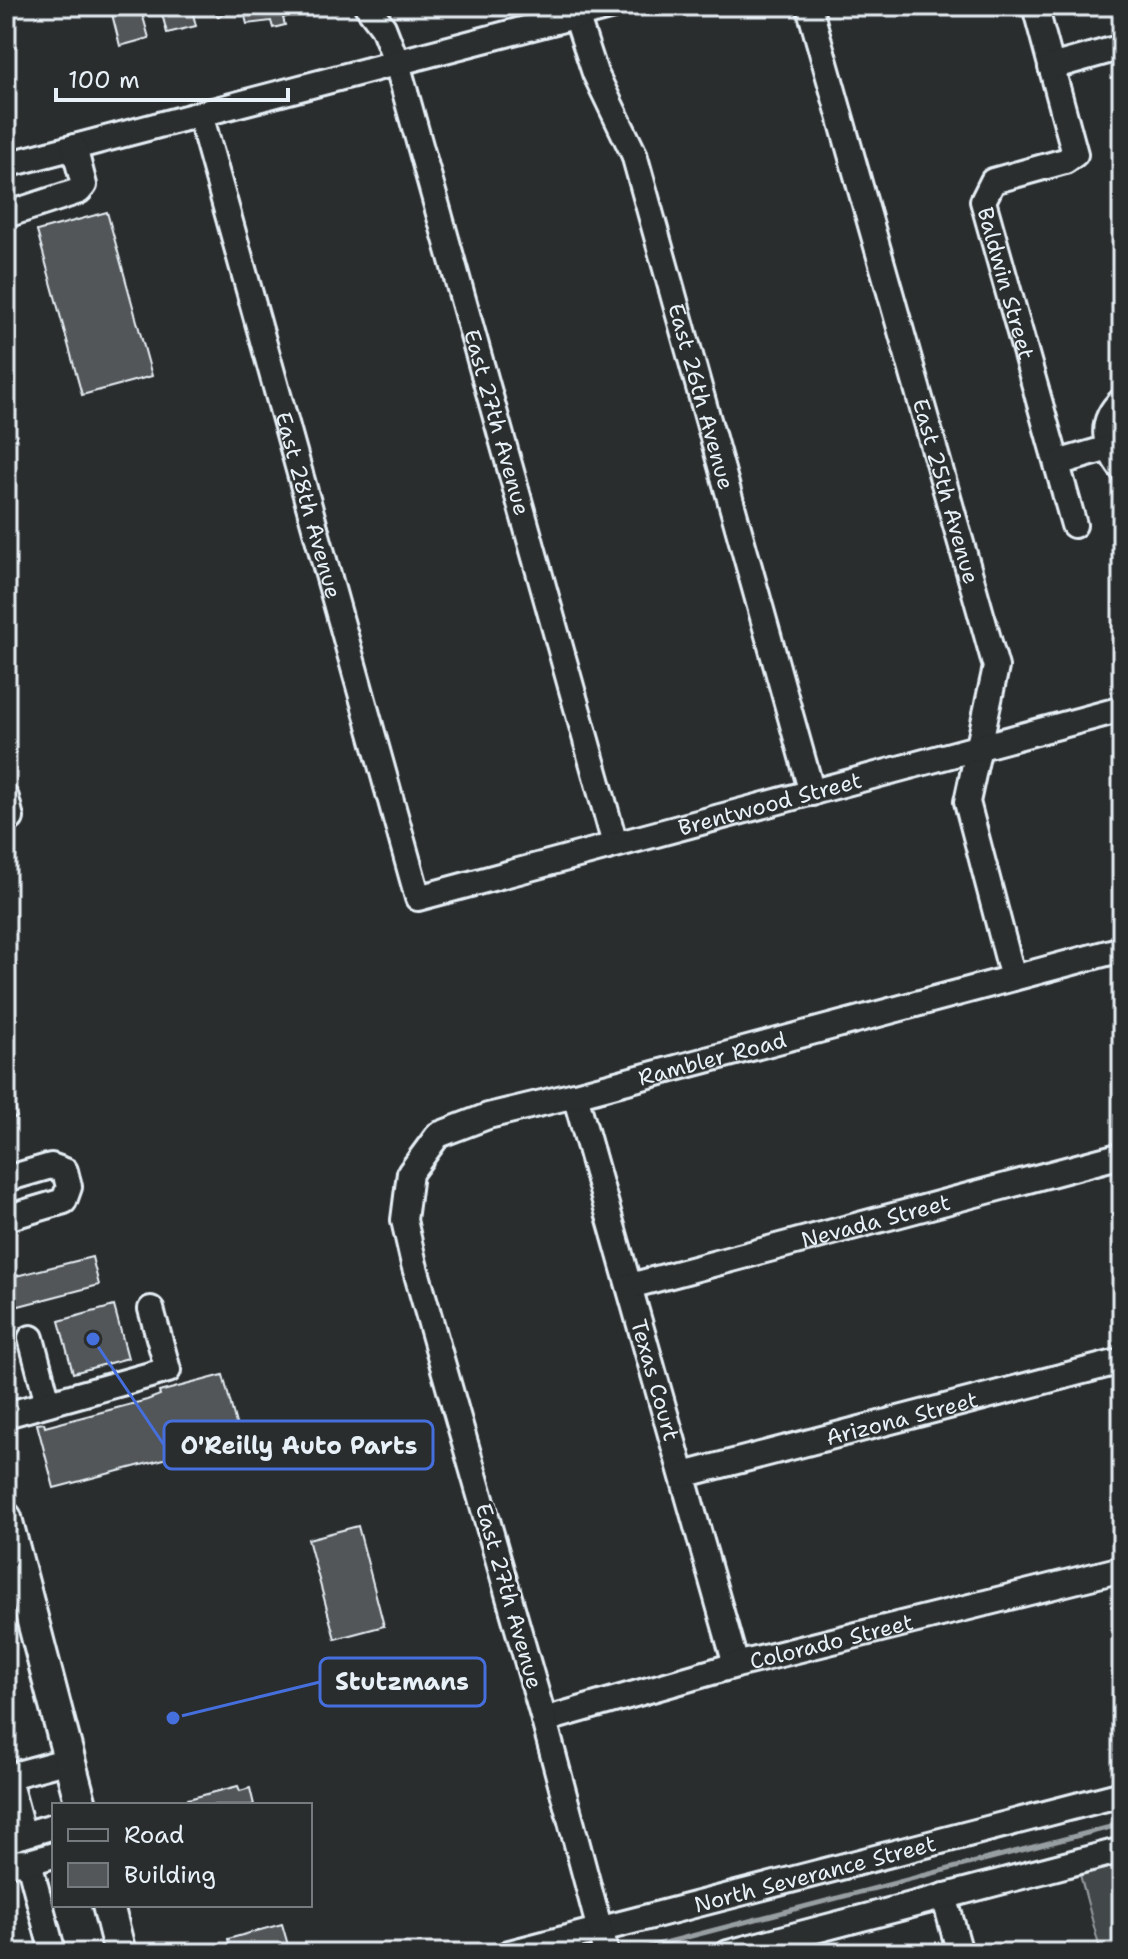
<svg xmlns="http://www.w3.org/2000/svg" width="1128" height="1959" font-family="'Shantell Sans',sans-serif">
  <rect width="100%" height="100%" fill="#2a2d2e"/>
  <filter id="ink" filterUnits="userSpaceOnUse"><feTurbulence type="fractalNoise" baseFrequency=".0125" numOctaves="2"/><feDisplacementMap in="SourceGraphic" scale="16" xChannelSelector="R" yChannelSelector="G"/><feConvolveMatrix kernelMatrix="1 2 1 2 8 2 1 2 1" color-interpolation-filters="sRGB"/></filter>
  <g filter="url(#ink)">
    <path fill="#424648" stroke="#959ca0" stroke-width="2" d="M 1122,1859 L 1122,1953 L 1101,1953 L 1079,1871 Z"/>
    <g fill="none" stroke-linecap="round" stroke-linejoin="round">
      <path stroke="#989fa3" stroke-width="5" d="M 626,1953 L 1122,1824"/>
    </g>
    <path fill="#535759" stroke="#e8f1f8" stroke-width="2" d="M 110,6 L 140,6 L 149,38 L 120,46 Z
      M 160,6 L 191,6 L 196,26 L 167,33 Z
      M 215,6 L 306,6 L 306,8 L 283,18 L 285,25 L 273,28 L 271,21 L 247,24 L 243,9 L 217,16 Z
      M 107,212 L 152,376 L 82,395 L 37,231 Z
      M 6,1074 L 17,1117 L 6,1120 Z
      M 92,1257 L 99,1285 L 15,1307 L 8,1278 Z
      M 114,1306 L 128,1358 L 73,1373 L 59,1321 Z
      M 223,1375 L 240,1439 L 54,1488 L 37,1424 L 44,1423 L 45,1427 L 147,1400 L 160,1395 L 159,1392 Z
      M 358,1526 L 384,1626 L 335,1639 L 308,1539 Z
      M 238,1786 L 240,1791 L 250,1788 L 254,1805 L 190,1805 L 188,1799 Z
      M 282,1924 L 290,1952 L 224,1953 L 222,1945 L 229,1943 L 228,1939 Z"/>
    <g fill="none" stroke-linecap="round" stroke-linejoin="round">
      <defs>
        <g id="minor">
          <path id="s1" d="M 367,6 L 383,27 L 397,63 L 615,844"/>
          <path id="s2" d="M 573,6 L 595,73 L 634,154 L 812,793"/>
          <path id="s3" d="M 809,6 L 996,667 L 967,802 L 1013,978"/>
          <path id="s4" d="M 1035,6 L 1075,154 L 1065,161 L 993,181 L 983,201 L 1074,525"/>
          <path d="M 1051,67 L 1122,47"/>
          <path id="s5" d="M 200,114 L 418,898 L 1122,709"/>
          <path d="M 6,165 L 613,6"/>
          <path d="M 6,215 L 79,191 L 84,185 L 74,147"/>
          <path d="M 1122,400 C 1098,422 1104,446 1122,469"/>
          <path d="M 1057,463 L 1109,448"/>
          <path d="M 6,798 L 11,818 L 6,820"/>
          <path id="s6" d="M 575,1095 L 736,1665"/>
          <path d="M 6,1179 L 51,1166 L 65,1171 L 69,1187 L 64,1201 L 6,1218"/>
          <path id="s7" d="M 630,1286 L 1122,1155"/>
          <path d="M 31,1338 L 48,1403"/>
          <path d="M 6,1415 L 168,1370 L 151,1309"/>
          <path id="s8" d="M 683,1475 L 1122,1361"/>
          <path id="s9" d="M 544,1720 L 736,1665 L 1122,1569"/>
          <path d="M 7,1776 L 23,1835"/>
          <path d="M 6,1777 L 69,1760"/>
          <path d="M 6,1840 L 54,1826"/>
          <path d="M 29,1862 L 53,1953"/>
          <path d="M 6,1863 L 29,1862 L 54,1855"/>
          <path d="M 944,1896 L 960,1953"/>
          <path id="s10" d="M 509,1953 L 1122,1794"/>
          <path id="s11" d="M 606,1953 L 544,1720 L 414,1264 L 404,1220 L 410,1173 L 438,1135 L 488,1116 L 575,1095 L 1122,949"/>
          <path d="M 728,1953 L 1122,1850"/>
        </g>
        <path id="major" d="M 6,1518 L 81,1805
          M 108,1905 L 120,1953"/>
      </defs>
      <use href="#minor" stroke="#e8f1f8" stroke-width="30"/>
      <use href="#major" stroke="#e8f1f8" stroke-width="36"/>
      <use href="#minor" stroke="#2a2d2e" stroke-width="24"/>
      <use href="#major" stroke="#2a2d2e" stroke-width="30"/>
    </g>
  </g>
  <g text-anchor="middle" dominant-baseline="central" stroke-width="6" stroke-linejoin="round" paint-order="stroke">
    <g font-size="22" fill="#e8f1f8" stroke="#2a2d2e">
      <text stroke="none"><textPath href="#s4" startOffset="348">Baldwin Street</textPath></text>
      <text stroke="none"><textPath href="#s2" startOffset="412">East 26th Avenue</textPath></text>
      <text stroke="none"><textPath href="#s1" startOffset="438">East 27th Avenue</textPath></text>
      <text stroke="none"><textPath href="#s3" startOffset="504">East 25th Avenue</textPath></text>
      <text stroke="none"><textPath href="#s5" startOffset="406">East 28th Avenue</textPath></text>
      <text stroke="none"><textPath href="#s5" startOffset="1178">Brentwood Street</textPath></text>
      <text stroke="none"><textPath href="#s11" startOffset="1140">Rambler Road</textPath></text>
      <text stroke="none"><textPath href="#s7" startOffset="254">Nevada Street</textPath></text>
      <text stroke="none"><textPath href="#s6" startOffset="296">Texas Court</textPath></text>
      <text stroke="none"><textPath href="#s8" startOffset="226">Arizona Street</textPath></text>
      <text transform="translate(509 1596) rotate(74)">East 27th Avenue</text>
      <text stroke="none"><textPath href="#s9" startOffset="298">Colorado Street</textPath></text>
      <text stroke="none"><textPath href="#s10" startOffset="316">North Severance Street</textPath></text>
    </g>
  </g>
  <path fill="none" stroke="#466fde" stroke-width="3" d="M93 1339L164 1445M173 1718L320 1682"/>
  <g fill="#466fde" stroke="#2a2d2e" stroke-width="3">
    <circle cx="93" cy="1339" r="8"/>
    <circle cx="173" cy="1718" r="8"/>
  </g>
  <g fill="#2a2d2e" stroke="#466fde" stroke-width="3">
    <rect x="164" y="1421" width="269" height="48" rx="8"/>
    <rect x="320" y="1658" width="165" height="48" rx="8"/>
  </g>
  <g font-size="24" text-anchor="middle" font-weight="bold" fill="#e8f1f8">
    <text x="299" y="1454">O'Reilly Auto Parts</text>
    <text x="402" y="1690">Stutzmans</text>
  </g>
  <rect width="1128" height="1959" fill="none" stroke="#2a2d2e" stroke-width="32"/>
  <rect x="16" y="16" width="1096" height="1927" fill="none" stroke="#e8f1f8" stroke-width="3" filter="url(#ink)"/>
  <rect x="52" y="1803" width="260" height="104" fill="#2a2d2e" stroke="#767b7f" stroke-width="2"/>
  <rect x="68" y="1829" width="40" height="12" fill="#2a2d2e" stroke="#767b7f" stroke-width="2"/>
  <text x="124" y="1843" font-size="24" fill="#e8f1f8">Road</text>
  <rect x="68" y="1863" width="40" height="24" fill="#535759" stroke="#767b7f" stroke-width="2"/>
  <text x="124" y="1883" font-size="24" fill="#e8f1f8">Building</text>
  <path d="M56 88v12h232v-12" fill="none" stroke="#e8f1f8" stroke-width="4"/>
  <text x="68" y="88" font-size="24" fill="#e8f1f8" stroke="#2a2d2e" stroke-width="6" paint-order="stroke">100 m</text>
</svg>
